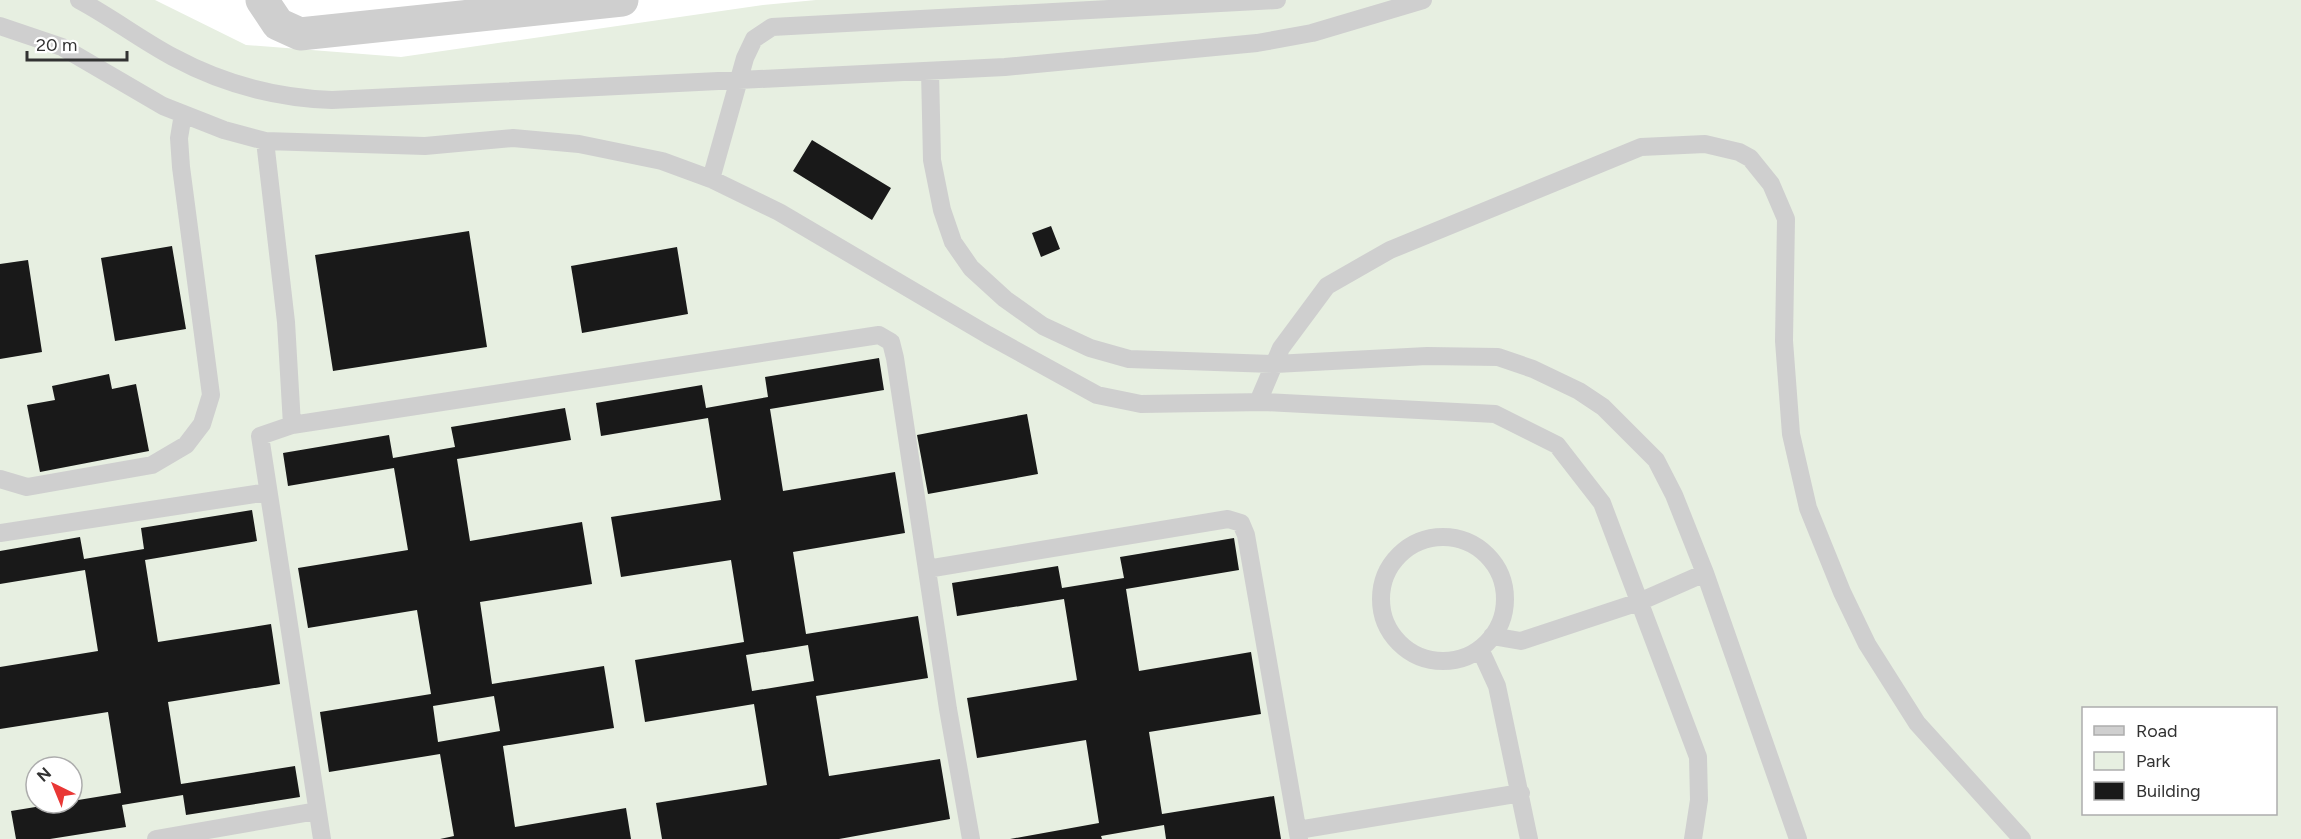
<svg xmlns="http://www.w3.org/2000/svg" width="2301" height="839" font-family="Figtree,sans-serif">
  <rect width="100%" height="100%" fill="#fff"/>
  <path fill="#e7efe1" fill-rule="evenodd" d="M 0,0 L 155,0 L 246,45 L 401,57 L 763,5 L 816,0 L 2301,0 L 2301,839 L 0,839 ZM 2084,708 L 2276,708 L 2276,814 L 2084,814 ZM 36,767 L 72,767 L 72,803 L 36,803 Z"/>
  <path fill="#191919" fill-rule="evenodd" d="M 812,140 L 891,188 L 872,220 L 793,171 Z
    M 1051,226 L 1060,249 L 1041,257 L 1032,233 Z
    M 469,231 L 487,347 L 333,371 L 315,255 Z
    M 172,246 L 186,329 L 115,341 L 101,258 Z
    M 677,247 L 688,314 L 582,333 L 571,266 Z
    M 28,260 L 42,352 L 0,359 L 0,264 Z
    M 879,358 L 884,390 L 770,409 L 783,491 L 895,472 L 905,533 L 793,552 L 806,634 L 918,616 L 928,678 L 816,696 L 829,776 L 940,759 L 950,819 L 839,839 L 662,839 L 656,803 L 767,785 L 754,704 L 645,722 L 635,660 L 744,642 L 731,560 L 621,577 L 611,517 L 721,500 L 708,418 L 601,436 L 596,403 L 702,385 L 706,408 L 768,397 L 765,377 ZM 808,645 L 814,681 L 752,691 L 746,655 Z
    M 109,374 L 112,389 L 136,384 L 149,451 L 40,472 L 27,405 L 55,400 L 52,386 Z
    M 565,408 L 571,440 L 457,459 L 470,541 L 582,522 L 592,584 L 480,602 L 492,684 L 604,666 L 614,728 L 503,746 L 515,827 L 626,808 L 631,839 L 440,839 L 454,836 L 440,754 L 329,772 L 320,712 L 431,694 L 417,610 L 308,628 L 298,568 L 408,550 L 394,468 L 288,486 L 283,453 L 389,435 L 393,458 L 455,447 L 451,427 ZM 494,696 L 500,731 L 438,742 L 433,706 Z
    M 1027,414 L 1038,474 L 928,494 L 917,435 Z
    M 252,510 L 257,541 L 145,560 L 158,642 L 271,624 L 280,684 L 168,702 L 181,784 L 295,766 L 300,797 L 186,815 L 183,795 L 122,805 L 126,827 L 50,839 L 16,839 L 11,811 L 121,793 L 108,712 L 0,729 L 0,667 L 98,651 L 85,570 L 0,584 L 0,551 L 80,537 L 84,559 L 144,549 L 141,528 Z
    M 1234,538 L 1239,570 L 1126,589 L 1139,671 L 1251,652 L 1261,714 L 1149,732 L 1162,814 L 1274,796 L 1281,839 L 1166,839 L 1164,825 L 1101,836 L 1102,839 L 1010,839 L 1099,823 L 1086,740 L 977,758 L 967,698 L 1077,680 L 1064,599 L 957,616 L 952,583 L 1058,566 L 1062,588 L 1124,578 L 1120,557 Z"/>
  <g fill="none" stroke-linecap="round" stroke-linejoin="round">
    <path stroke="#cfcfcf" stroke-width="18" d="M 79,0 C 111,17 141,40 173,57 C 223,84 276,98 332,100 L 1005,67 L 1257,43 L 1312,33 L 1423,0
      M 0,26 L 62,47 L 163,106 L 224,130 L 265,141 L 425,146 L 513,138 L 579,144 L 662,161 L 711,179 L 779,212 L 988,335 L 1097,395 L 1141,404 L 1265,402 L 1495,414 L 1557,445 L 1602,503 L 1698,757 L 1699,800 L 1693,839
      M 930,71 L 932,160 L 942,210 L 953,242 L 971,268 L 1005,299 L 1043,326 L 1090,348 L 1129,359 L 1275,364 L 1427,356 L 1498,357 L 1533,369 L 1579,391 L 1603,407 L 1656,460 L 1674,495 L 1705,573 L 1798,839
      M 265,141 L 286,322 L 292,425
      M 711,179 L 745,58 L 754,39 L 772,27 L 1277,0
      M 1258,402 L 1281,348 L 1327,286 L 1390,250 L 1641,147 L 1705,144 L 1739,152 L 1750,158 L 1771,184 L 1786,219 L 1784,341 L 1791,434 L 1808,508 L 1842,592 L 1867,644 L 1917,723 L 2022,839
      M 0,479 L 27,487 L 152,465 L 186,445 L 202,424 L 211,395 L 181,167 L 179,138 L 183,114
      M 0,533 L 268,492
      M1381 599a62 62 0 1 1 124 0a62 62 0 1 1-124 0Z
      M 927,569 L 1228,519 L 1241,523 L 1246,535 L 1299,839
      M 1492,636 L 1521,641 L 1639,602 L 1705,573
      M 1480,649 L 1497,686 L 1529,839
      M 1298,830 L 1521,793
      M 156,839 L 317,811
      M 322,839 L 260,436 L 292,425 L 879,335 L 891,342 L 895,358 L 948,709 L 971,839"/>
    <path stroke="#cfcfcf" stroke-width="33" d="M 262,0 L 278,24 L 300,34 L 622,0"/>
  </g>
  <rect x="2082" y="707" width="195" height="108" fill="#ffffff" stroke="#adadad" stroke-width="1.5"/>
  <rect x="2094" y="726" width="30" height="9" fill="#cfcfcf" stroke="#adadad" stroke-width="1.5"/>
  <text x="2136" y="737" font-size="18" fill="#323232">Road</text>
  <rect x="2094" y="752" width="30" height="18" fill="#e7efe1" stroke="#adadad" stroke-width="1.5"/>
  <text x="2136" y="767" font-size="18" fill="#323232">Park</text>
  <rect x="2094" y="782" width="30" height="18" fill="#191919" stroke="#adadad" stroke-width="1.5"/>
  <text x="2136" y="797" font-size="18" fill="#323232">Building</text>
  <g transform="translate(54 785) rotate(317)"><circle r="28" fill="#ffffff" stroke="#adadad" stroke-width="1.5"/>
  <path d="M0-4.5L10 22L0 15L-10 22Z" fill="#e93735"/>
  <text y="-9" font-size="16" font-weight="bold" text-anchor="middle" fill="#323232">N</text>
  </g>
  <path d="M27 51v9h100v-9" fill="none" stroke="#323232" stroke-width="3"/>
  <text x="36" y="51" font-size="18" fill="#323232" stroke="#ffffff" stroke-width="4.5" paint-order="stroke">20 m</text>
</svg>
